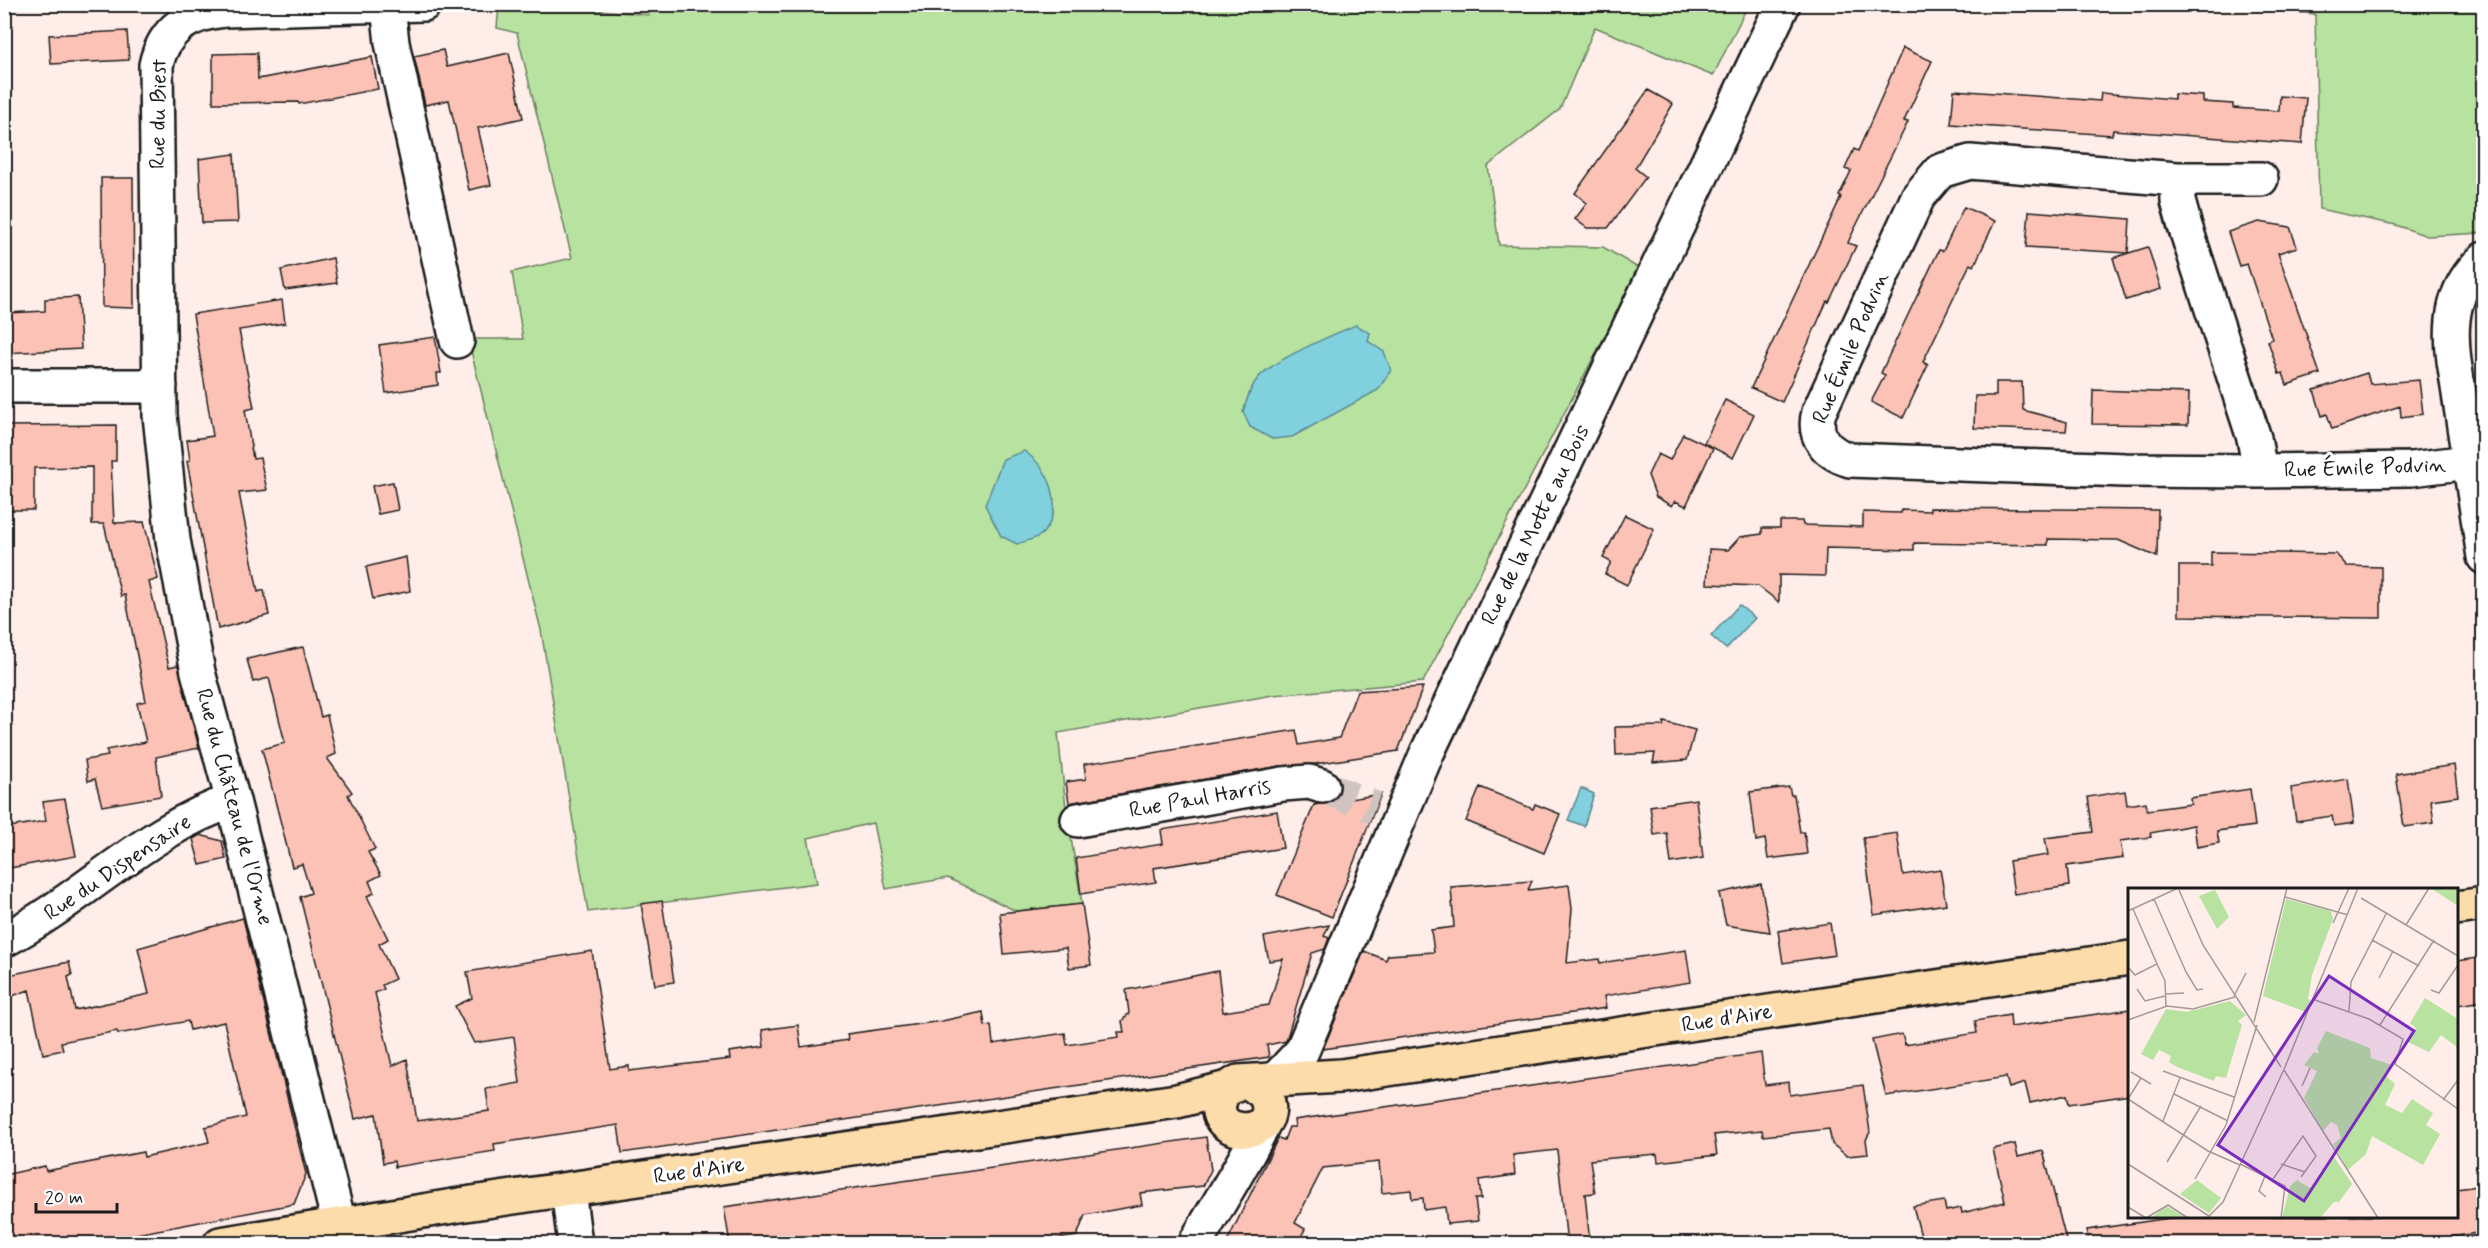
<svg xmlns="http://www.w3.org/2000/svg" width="2488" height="1248" font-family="Mynerve,sans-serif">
  <rect width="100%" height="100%" fill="#feede9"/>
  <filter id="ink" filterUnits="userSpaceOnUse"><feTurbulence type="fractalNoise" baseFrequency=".0167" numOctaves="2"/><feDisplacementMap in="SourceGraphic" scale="12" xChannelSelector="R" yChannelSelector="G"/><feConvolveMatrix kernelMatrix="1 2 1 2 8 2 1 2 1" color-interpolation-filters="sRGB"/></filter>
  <g filter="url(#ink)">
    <path fill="#b7e2a0" stroke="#6a7f5e" stroke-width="1.5" d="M 650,4 L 1748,5 L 1713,76 L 1595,27 L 1560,109 L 1488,166 L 1499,245 L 1603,247 L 1640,269 L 1423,682 L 1273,695 L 1058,733 L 1066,808 L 1082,904 L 1016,911 L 948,878 L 886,889 L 873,823 L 808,838 L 817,883 L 588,912 L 541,630 L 468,339 L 523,339 L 512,272 L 572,258 L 517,33 L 497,28 L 499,5 L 547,5 L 649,15 Z
      M 2213,5 L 2483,5 L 2483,233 L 2427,236 L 2396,225 L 2319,209 L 2315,14 Z"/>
    <path fill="#81d0de" stroke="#598890" stroke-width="1.5" d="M 1356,325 L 1370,333 L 1368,341 L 1384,352 L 1391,370 L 1378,390 L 1292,437 L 1272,439 L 1250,427 L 1243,412 C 1247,400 1250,387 1258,378 C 1274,359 1332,335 1356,325 Z
      M 1024,451 C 1050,469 1066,506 1043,533 C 1038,539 1025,541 1017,544 L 1001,536 L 985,505 L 1003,459 Z
      M 1739,605 L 1755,618 L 1726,649 L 1711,636 Z
      M 1581,788 L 1594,794 L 1584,826 L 1568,820 Z"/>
    <path fill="#fcc2b5" stroke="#1c1c1c" stroke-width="1.5" d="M 127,31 L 129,60 L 51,64 L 49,35 Z
      M 1903,48 L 1932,61 L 1904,121 L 1908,122 L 1850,238 L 1848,243 L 1856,246 L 1829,302 L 1827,301 L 1782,402 L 1751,388 L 1841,197 L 1839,196 L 1851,171 L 1845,169 L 1854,149 L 1858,151 Z
      M 443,50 L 447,67 L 509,53 L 523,118 L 478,128 L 491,185 L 469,190 L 449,100 L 425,105 L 414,56 Z
      M 257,53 L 258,79 L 372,57 L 378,89 L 299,104 L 298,102 L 213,103 L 213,54 Z
      M 1648,90 L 1673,104 L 1635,168 L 1646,177 L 1608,228 L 1587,228 L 1575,219 L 1587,203 L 1575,193 Z
      M 1954,90 L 2100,101 L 2101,93 L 2174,99 L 2174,94 L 2203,96 L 2203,102 L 2233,104 L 2233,108 L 2279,111 L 2280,96 L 2306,98 L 2302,144 L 2113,130 L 2112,135 L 1951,124 Z
      M 234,154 L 238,222 L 202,223 L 199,159 Z
      M 101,178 L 133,178 L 134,308 L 102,307 Z
      M 1964,207 L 1995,221 L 1974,266 L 1970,264 L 1923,362 L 1928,365 L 1903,418 L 1871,402 L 1885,375 L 1881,373 L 1897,338 L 1939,250 L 1943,251 Z
      M 2029,211 L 2130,219 L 2128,253 L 2026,247 Z
      M 2259,222 L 2290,227 L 2297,247 L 2278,253 L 2320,374 L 2287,385 L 2283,373 L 2279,374 L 2268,341 L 2272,339 L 2247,264 L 2239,266 L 2228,232 Z
      M 2148,247 L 2161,289 L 2126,300 L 2113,258 Z
      M 333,258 L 337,283 L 285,290 L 281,270 Z
      M 78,297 L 81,349 L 4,353 L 4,332 L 9,332 L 8,313 L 45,311 L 45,299 Z
      M 282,300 L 285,323 L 239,330 L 254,408 L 245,410 L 253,459 L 260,458 L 267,490 L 239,493 L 258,592 L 264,590 L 269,615 L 218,629 L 187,461 L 190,460 L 187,440 L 213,436 L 193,314 Z
      M 435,337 L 441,373 L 437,373 L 438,385 L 386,393 L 379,345 Z
      M 2367,373 L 2370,384 L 2419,380 L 2423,414 L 2401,417 L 2400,406 L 2332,429 L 2327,414 L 2322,416 L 2314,390 Z
      M 1996,382 L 2022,382 L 2023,410 L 2067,422 L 2066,431 L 1974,428 L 1975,396 L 1996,396 Z
      M 2093,390 L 2189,393 L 2188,425 L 2092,424 Z
      M 1725,400 L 1754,414 L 1733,458 L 1704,443 Z
      M 116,425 L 116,461 L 111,461 L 114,523 L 144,522 L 158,579 L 149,582 L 169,667 L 178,665 L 199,748 L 156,757 L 161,796 L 102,806 L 95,779 L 88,781 L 85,760 L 108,756 L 106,750 L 146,742 L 137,703 L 146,701 L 125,595 L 121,596 L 104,524 L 92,524 L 92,467 L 34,468 L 34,510 L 4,510 L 4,426 Z
      M 1683,434 L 1713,448 L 1686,506 L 1675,501 L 1672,506 L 1656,497 L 1648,475 L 1658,454 L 1670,460 Z
      M 393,482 L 398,510 L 378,514 L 372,486 Z
      M 1930,508 L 2158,510 L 2157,557 L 2118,540 L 2048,539 L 2048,545 L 1914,543 L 1914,550 L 1826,548 L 1825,576 L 1779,575 L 1779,602 L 1758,586 L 1707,584 L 1709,549 L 1728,550 L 1740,537 L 1762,534 L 1762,528 L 1780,528 L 1780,521 L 1802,521 L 1803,525 L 1863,527 L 1863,512 L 1901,513 L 1901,510 L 1930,511 Z
      M 1625,515 L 1654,529 L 1627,585 L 1605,574 L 1611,562 L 1603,558 Z
      M 2211,552 L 2336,554 L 2347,566 L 2381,567 L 2381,618 L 2179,616 L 2179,566 L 2211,566 Z
      M 406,557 L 410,591 L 373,599 L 366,567 Z
      M 303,647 L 321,717 L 327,715 L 336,754 L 327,758 L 352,792 L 348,795 L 375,849 L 368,852 L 381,875 L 369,881 L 374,893 L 367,896 L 388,939 L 379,944 L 395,979 L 382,985 L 384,989 L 375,993 L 392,1066 L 407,1059 L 417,1121 L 489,1111 L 486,1089 L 520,1083 L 514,1037 L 474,1043 L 455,1006 L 472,998 L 467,972 L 592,951 L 610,1069 L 629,1066 L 629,1071 L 730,1059 L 729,1052 L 764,1047 L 762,1030 L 798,1025 L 801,1047 L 848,1040 L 847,1034 L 942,1021 L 983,1012 L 985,1026 L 991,1025 L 993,1044 L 1065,1033 L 1067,1045 L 1119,1037 L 1118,1032 L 1124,1032 L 1122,1021 L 1129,1013 L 1126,990 L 1218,971 L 1223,1012 L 1269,1005 L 1283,959 L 1269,961 L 1264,937 L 1329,925 L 1324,936 L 1329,938 L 1325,949 L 1312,953 L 1286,1041 L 1267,1045 L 1269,1057 L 622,1153 L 618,1125 L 494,1144 L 495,1151 L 395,1167 L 394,1161 L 383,1163 L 376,1114 L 355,1119 L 300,897 L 311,893 L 302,864 L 292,867 L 262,749 L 285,743 L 269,678 L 253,682 L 247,659 Z
      M 1423,687 L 1398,751 L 1315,764 L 1280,766 L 1069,803 L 1066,782 L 1086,779 L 1084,764 L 1296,730 L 1299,745 L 1339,738 L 1357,691 Z
      M 1664,722 L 1695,730 L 1687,760 L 1653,763 L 1655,753 L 1616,755 L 1615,727 L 1663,726 Z
      M 2454,765 L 2458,796 L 2431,800 L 2434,823 L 2404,827 L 2396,774 Z
      M 2348,779 L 2354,823 L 2334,826 L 2332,816 L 2296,821 L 2291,788 Z
      M 1480,787 L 1533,809 L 1535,804 L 1560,814 L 1544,853 L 1466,821 Z
      M 1789,787 L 1791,795 L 1794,795 L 1800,832 L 1804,832 L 1807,854 L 1768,859 L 1765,839 L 1756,841 L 1750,792 Z
      M 2250,789 L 2255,826 L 2217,831 L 2219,843 L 2197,847 L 2194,825 L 2150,833 L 2151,837 L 2120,841 L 2123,858 L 2067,866 L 2069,886 L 2014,894 L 2009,861 L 2048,855 L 2045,838 L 2093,832 L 2088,797 L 2125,791 L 2127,805 L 2146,802 L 2147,810 L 2191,804 L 2190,798 Z
      M 1381,794 L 1332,917 L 1277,895 L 1314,805 Z
      M 65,799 L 76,856 L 4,869 L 4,828 L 46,821 L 43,802 Z
      M 1696,799 L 1703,858 L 1671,863 L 1667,833 L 1654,835 L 1650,806 Z
      M 1277,811 L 1283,848 L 1154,868 L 1156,882 L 1081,894 L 1076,858 L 1163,844 L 1161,830 Z
      M 1897,833 L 1903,875 L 1940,869 L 1946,904 L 1874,915 L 1863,838 Z
      M 200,835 L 222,841 L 226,859 L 200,865 L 193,839 Z
      M 1532,881 L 1528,890 L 1569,885 L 1572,909 L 1567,963 L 1599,959 L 1600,963 L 1686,950 L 1691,982 L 1604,996 L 1606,1008 L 1323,1049 L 1364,951 L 1386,960 L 1388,955 L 1434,952 L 1431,930 L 1454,927 L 1451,887 Z
      M 1761,884 L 1770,932 L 1726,925 L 1719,893 Z
      M 662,901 L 674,982 L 655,985 L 641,904 Z
      M 1082,904 L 1091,965 L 1069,968 L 1066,948 L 1004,954 L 1000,913 Z
      M 243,918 L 306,1174 L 294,1204 L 84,1244 L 4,1244 L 4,1175 L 45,1166 L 46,1171 L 143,1152 L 144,1157 L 209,1142 L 205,1127 L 246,1117 L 224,1022 L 190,1030 L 188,1021 L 118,1034 L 117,1031 L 61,1042 L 63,1050 L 43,1054 L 29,990 L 4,999 L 4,976 L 69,962 L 72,975 L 68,977 L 75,1010 L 149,994 L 138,948 Z
      M 1830,923 L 1835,955 L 1783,963 L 1778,931 Z
      M 2484,957 L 2484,1001 L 2457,1005 L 2457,961 Z
      M 2130,1009 L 2130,1095 L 2069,1104 L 2067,1095 L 2030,1103 L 2025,1083 L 2009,1088 L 2006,1077 L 1886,1096 L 1872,1040 L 1902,1034 L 1905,1045 L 1977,1033 L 1975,1021 L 2010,1015 L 2011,1027 Z
      M 1761,1053 L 1765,1085 L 1789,1082 L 1790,1095 L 1863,1085 L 1870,1132 L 1866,1140 L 1868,1154 L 1847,1156 L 1832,1144 L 1829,1129 L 1763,1136 L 1762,1130 L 1714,1135 L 1717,1155 L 1658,1162 L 1657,1154 L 1590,1160 L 1595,1193 L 1585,1194 L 1590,1244 L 1567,1244 L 1557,1150 L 1513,1155 L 1515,1175 L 1479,1180 L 1481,1199 L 1475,1199 L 1478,1221 L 1447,1224 L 1445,1207 L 1424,1210 L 1423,1198 L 1412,1199 L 1411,1190 L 1382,1193 L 1379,1162 L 1323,1168 L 1295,1223 L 1305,1229 L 1297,1244 L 1226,1244 L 1278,1138 L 1284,1140 L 1289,1127 L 1295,1127 L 1294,1120 Z
      M 1206,1137 L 1211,1170 L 1203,1186 L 1140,1193 L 1142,1205 L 1085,1215 L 1077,1236 L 1022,1244 L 730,1244 L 724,1207 Z
      M 2015,1144 L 2018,1157 L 2043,1151 L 2067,1244 L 1923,1244 L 1913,1206 L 1944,1201 L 1946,1211 L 1961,1208 L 1962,1213 L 2005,1202 L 1993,1149 Z
      M 2484,1185 L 2484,1232 L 2457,1236 L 2401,1244 L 2088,1244 L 2087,1230 L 2184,1216 L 2457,1216 L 2457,1189 Z"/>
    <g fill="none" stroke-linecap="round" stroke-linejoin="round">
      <path stroke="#d1c3c0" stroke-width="33" stroke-dasharray="33 16" stroke-linecap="butt" d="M 1322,786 L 1375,808"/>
      <defs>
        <path id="minor" d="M 388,6 L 392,43 L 457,341
          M 2177,179 L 2178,201 L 2184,223 L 2254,438 L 2260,471
          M 2261,179 L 2177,179 L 1970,162 L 1940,171 L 1918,197 L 1819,412 C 1812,437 1827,453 1850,460 L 2125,470 L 2260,471 L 2411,469 L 2469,462
          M 2484,259 C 2453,286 2449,321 2454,361 L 2484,557
          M 4,386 L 160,386
          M 1078,820 L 1283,784 L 1309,782 L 1322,786
          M 4,940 C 82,900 149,827 233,801
          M 1275,1080 L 1302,1051 L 1427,753 L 1783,4
          M 568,1190 L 575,1244
          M 339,1223 L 233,801 L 198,672 L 173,540 L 160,415 L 156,65 C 164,29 189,13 225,10 L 424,4
          M 1195,1244 C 1218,1203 1245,1164 1264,1122"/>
        <path id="major" d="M 2456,908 L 2484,904
          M 1249,1082 L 1265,1094 C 1288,1144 1196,1140 1224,1091 L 1238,1082 L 1341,1076 L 2130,958
          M 220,1244 L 472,1203 L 1177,1101 L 1228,1088"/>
      </defs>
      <use href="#minor" stroke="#1c1c1c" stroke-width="38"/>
      <use href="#major" stroke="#1c1c1c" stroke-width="38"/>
      <use href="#minor" stroke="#fff" stroke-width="33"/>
      <use href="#major" stroke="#fddcac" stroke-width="33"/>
    </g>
  </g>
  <g text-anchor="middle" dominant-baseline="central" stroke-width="6" stroke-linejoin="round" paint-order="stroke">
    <g font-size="22" fill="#1c1c1c" stroke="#fff">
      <text transform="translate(159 114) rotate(-89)">Rue du Biest</text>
      <text transform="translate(1851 348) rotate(-67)">Rue Émile Podvin</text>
      <text transform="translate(2365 468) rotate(-2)">Rue Émile Podvin</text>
      <text transform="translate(1536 525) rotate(-64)">Rue de la Motte au Bois</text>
      <text transform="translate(1200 799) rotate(-10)">Rue Paul Harris</text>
      <text transform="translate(234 807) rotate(75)">Rue du Château de l'Orme</text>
      <text transform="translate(118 868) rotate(-34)">Rue du Dispensaire</text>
      <text transform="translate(1727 1019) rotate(-9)">Rue d'Aire</text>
      <text transform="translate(699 1171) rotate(-8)">Rue d'Aire</text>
    </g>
  </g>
  <g transform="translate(2128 888)">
    <rect width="330" height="330" fill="#feede9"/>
    <path d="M 330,0 L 330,18 L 304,1 L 305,0 ZM 87,2 L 101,29 L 89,41 L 71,8 ZM 158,11 L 203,23 L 205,31 L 184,87 L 180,111 L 183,113 L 178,124 L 135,108 ZM 297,110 L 330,131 L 330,160 L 313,147 L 301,164 L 280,154 L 288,140 L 282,135 ZM 102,113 L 118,127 L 110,133 L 114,137 L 98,190 L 88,188 L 86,193 L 49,179 L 41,174 L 43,168 L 31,162 L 25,172 L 13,166 L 38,121 L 59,124 ZM 198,143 L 242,160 L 243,170 L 264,177 L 256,186 L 267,196 L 257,217 L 274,225 L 284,211 L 305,225 L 298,237 L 312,246 L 295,277 L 244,248 L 238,266 L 220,282 L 205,256 L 213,250 L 209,237 L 203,234 L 195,243 L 176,210 L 189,183 L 176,177 L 186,164 L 191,166 L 189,160 ZM 206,269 L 224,296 L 211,314 L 206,314 L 192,330 L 154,330 L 162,298 L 169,292 L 182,300 ZM 69,292 L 93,310 L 81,325 L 52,306 ZM 38,318 L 57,329 L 56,330 L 23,330 Z" fill="#b7e2a0"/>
    <path fill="none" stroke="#a49997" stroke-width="1.5" d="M 51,2 L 75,57 L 153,179M 157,9 L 220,27M 233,10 L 330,68M 26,11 L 58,84 L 69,102 L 75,101M 0,23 L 48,1M 205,35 L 221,0M 278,37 L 301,0M 244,52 L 291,78M 29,76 L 37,93 L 38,119M 0,79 L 7,87 L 29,76 L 5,21M 251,90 L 265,63M 9,101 L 17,113 L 37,108M 303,102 L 311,105 L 330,77M 37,106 L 56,105M 106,108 L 118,85M 187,112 L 241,131 L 275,151 L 267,176 L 330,221M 221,123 L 223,94 L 258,26M 0,132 L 39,118 L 65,121 L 107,109M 126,134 L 159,0M 252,137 L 306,52M 156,182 L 250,330M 35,183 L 106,209M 3,184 L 23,196M 174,198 L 182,180M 46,206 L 100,233M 0,211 L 80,263 L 112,277M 0,211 L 13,190M 315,212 L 330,192M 35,233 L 52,190M 39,274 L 73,218M 0,276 L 81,328M 112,276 L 157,298 L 153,330M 153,276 L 177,284M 137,288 L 131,303 L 138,309M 67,291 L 98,237 L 129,137M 145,291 L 175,248 L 188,268 L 173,289M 0,319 L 18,330 L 40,317 L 60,330M 79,330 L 95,314 L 157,179 L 230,0"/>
    <path fill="#7b2cbf" fill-opacity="0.15" stroke="#7b2cbf" stroke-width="3" d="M 201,88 L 286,143 L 176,313 L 90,257 Z"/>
    <rect width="330" height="330" fill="none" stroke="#1c1c1c" stroke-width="3"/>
  </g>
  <rect width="2488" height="1248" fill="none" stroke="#fff" stroke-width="24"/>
  <rect x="12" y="12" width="2464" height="1224" fill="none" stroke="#1c1c1c" stroke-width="2" filter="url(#ink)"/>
  <path d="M36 1203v9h81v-9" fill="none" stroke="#1c1c1c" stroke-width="3"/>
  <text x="45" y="1203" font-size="18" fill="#1c1c1c" stroke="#ffffff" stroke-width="4.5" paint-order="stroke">20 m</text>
</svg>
